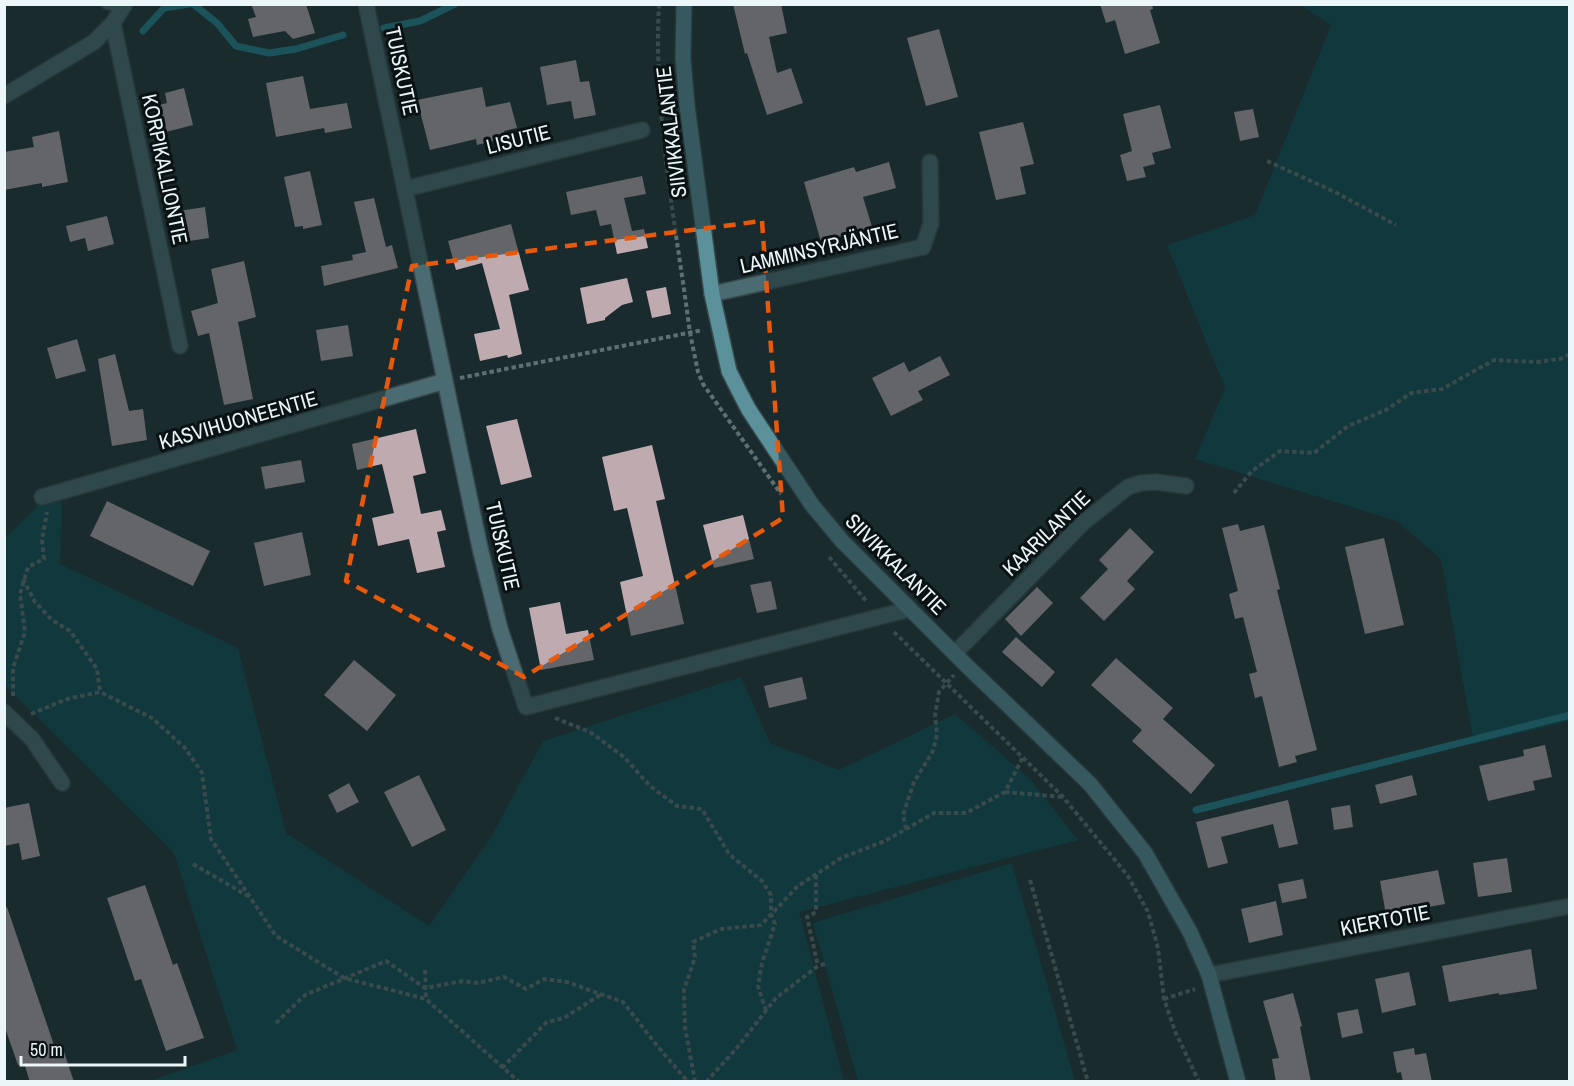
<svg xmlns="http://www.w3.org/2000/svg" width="1574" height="1086" font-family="'Archivo Narrow',sans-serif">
  <rect width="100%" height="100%" fill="#192b2e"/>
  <path fill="#054750" d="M 1300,5 L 1569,5 L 1569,721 L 1474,744 L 1441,559 L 1397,521 L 1195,459 L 1225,388 L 1167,245 L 1255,215 L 1331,25 Z
    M 62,499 L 60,564 L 238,648 L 286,833 L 429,926 L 491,837 L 543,741 L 741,677 L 770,743 L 839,770 L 955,714 L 1030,779 L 1078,840 L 799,912 L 844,1081 L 150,1081 L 237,1050 L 174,853 L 5,685 L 4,540 L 39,504 Z
    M 1012,863 L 1075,1081 L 858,1081 L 813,923 Z"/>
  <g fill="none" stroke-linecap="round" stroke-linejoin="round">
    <path stroke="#218391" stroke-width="7" d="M 193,4 L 217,23 L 236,46 L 269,53 L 296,49 L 343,35
      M 384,28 L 420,21 L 455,4
      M 143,31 L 164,8 L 189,4
      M 1196,810 L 1570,715"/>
  </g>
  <path fill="#beaaaf" d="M 251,4 L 306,4 L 315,33 L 293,39 L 285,31 L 253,37 L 248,19 L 256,17 Z
    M 733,4 L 781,4 L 787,33 L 769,37 L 777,73 L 791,68 L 803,103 L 767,115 L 747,53 L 745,54 Z
    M 1100,4 L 1152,4 L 1153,9 L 1150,10 L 1160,43 L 1125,54 L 1115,20 L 1106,23 Z
    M 939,29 L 958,97 L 926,106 L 907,38 Z
    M 576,60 L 580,82 L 589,81 L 596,115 L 574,119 L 571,101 L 547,105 L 540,67 Z
    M 303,76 L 310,109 L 347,103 L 352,128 L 325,133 L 324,128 L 276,137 L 266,83 Z
    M 482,87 L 486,107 L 510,102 L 517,128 L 504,131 L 505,138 L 477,145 L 476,139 L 430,150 L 417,100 Z
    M 184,88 L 193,125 L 162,133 L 155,106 L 167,103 L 165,93 Z
    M 1160,105 L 1171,148 L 1152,153 L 1155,164 L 1143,167 L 1146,177 L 1127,181 L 1120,155 L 1132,151 L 1123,114 Z
    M 1253,109 L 1259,137 L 1240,141 L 1234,112 Z
    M 1023,122 L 1034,164 L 1020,167 L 1026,194 L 996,200 L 979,132 Z
    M 59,131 L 68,182 L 42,187 L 42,183 L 4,190 L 4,152 L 34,147 L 32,137 Z
    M 889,162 L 896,188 L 863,197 L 872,227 L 821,242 L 804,182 L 854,167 L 856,172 Z
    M 310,171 L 322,225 L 303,229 L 303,226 L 295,227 L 284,177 Z
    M 642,176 L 646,194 L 624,198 L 632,231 L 644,229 L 648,248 L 617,254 L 611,224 L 600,226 L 596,210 L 571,215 L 566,192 Z
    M 374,198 L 386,247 L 392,245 L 398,268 L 324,286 L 321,266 L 353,260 L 352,255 L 366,252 L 354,202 Z
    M 205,207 L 209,238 L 183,242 L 179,211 Z
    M 107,216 L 114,244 L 88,251 L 85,238 L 70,242 L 66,226 Z
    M 511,224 L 529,290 L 509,295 L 522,354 L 508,358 L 507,355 L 480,361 L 474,334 L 500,329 L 482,263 L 456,270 L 448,241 Z
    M 244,261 L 256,317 L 238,322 L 253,399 L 224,405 L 209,333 L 198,336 L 191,311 L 218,303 L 211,269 Z
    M 627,278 L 633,302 L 622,305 L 605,318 L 605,320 L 587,324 L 580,288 Z
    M 666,287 L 671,314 L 652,318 L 646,291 Z
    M 348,325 L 353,356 L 321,361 L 316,330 Z
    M 77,339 L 86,371 L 56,379 L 47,348 Z
    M 115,354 L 129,411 L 143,409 L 147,440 L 112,446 L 98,359 Z
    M 940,356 L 950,375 L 918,391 L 923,400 L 891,416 L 872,378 L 904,362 L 909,372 Z
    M 517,419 L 532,477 L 501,485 L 486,426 Z
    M 416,429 L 426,473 L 413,476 L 421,514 L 441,510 L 446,530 L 437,532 L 445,567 L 417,573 L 409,539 L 378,546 L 372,518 L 394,513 L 382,464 L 357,470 L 352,444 Z
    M 652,445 L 665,499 L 656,501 L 684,624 L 631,636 L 620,582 L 643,576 L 627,508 L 614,511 L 602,457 Z
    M 301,460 L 305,482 L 265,489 L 261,467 Z
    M 107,501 L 210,551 L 193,586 L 90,536 Z
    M 743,515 L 754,559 L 714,568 L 703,525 Z
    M 1238,524 L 1240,531 L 1264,525 L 1280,589 L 1277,590 L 1317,750 L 1295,756 L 1297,762 L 1279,767 L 1262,696 L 1255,698 L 1249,674 L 1257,672 L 1243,617 L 1235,619 L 1229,594 L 1238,591 L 1222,528 Z
    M 1130,528 L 1154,552 L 1127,581 L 1135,589 L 1104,621 L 1080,598 L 1108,569 L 1099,560 Z
    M 302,532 L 311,575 L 264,586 L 254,543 Z
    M 1384,538 L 1404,625 L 1365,634 L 1345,547 Z
    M 771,581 L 777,609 L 757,613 L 750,585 Z
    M 1037,587 L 1053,603 L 1021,636 L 1005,619 Z
    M 560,602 L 566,634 L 588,630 L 594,660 L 541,670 L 529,608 Z
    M 1016,637 L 1055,672 L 1042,687 L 1002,652 Z
    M 1116,658 L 1173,708 L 1163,719 L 1215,765 L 1191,794 L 1132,741 L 1142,730 L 1091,685 Z
    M 354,660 L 396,695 L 367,731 L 324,695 Z
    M 802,677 L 807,699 L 769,708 L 764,686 Z
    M 1545,745 L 1552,777 L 1533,781 L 1535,790 L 1488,801 L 1479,766 L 1524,756 L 1523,750 Z
    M 419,775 L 446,830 L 412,847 L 384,792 Z
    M 1412,775 L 1417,795 L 1380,804 L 1375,785 Z
    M 349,783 L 359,802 L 337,813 L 328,795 Z
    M 1288,800 L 1298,844 L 1279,848 L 1273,824 L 1221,837 L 1228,863 L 1208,868 L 1196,822 Z
    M 29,803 L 40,856 L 22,860 L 19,843 L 4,846 L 4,808 Z
    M 1350,805 L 1353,827 L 1334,830 L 1331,808 Z
    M 1507,858 L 1512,892 L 1478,897 L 1473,863 Z
    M 1438,870 L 1445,904 L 1386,915 L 1380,881 Z
    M 1303,879 L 1307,898 L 1282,903 L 1278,884 Z
    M 145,885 L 173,965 L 177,963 L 204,1038 L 166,1051 L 141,979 L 135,981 L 107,898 Z
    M 1276,901 L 1283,935 L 1249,943 L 1241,909 Z
    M 7,907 L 55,1048 L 62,1046 L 74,1082 L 30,1082 L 24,1063 L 18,1065 L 4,1025 L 4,908 Z
    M 1531,949 L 1537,989 L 1499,995 L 1499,993 L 1449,1002 L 1442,966 Z
    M 1409,972 L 1416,1005 L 1382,1013 L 1375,979 Z
    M 1293,993 L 1302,1026 L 1300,1027 L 1311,1082 L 1276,1082 L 1272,1059 L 1279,1058 L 1263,1001 Z
    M 1358,1009 L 1363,1033 L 1342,1038 L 1337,1013 Z
    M 1414,1048 L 1415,1055 L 1426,1053 L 1432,1082 L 1403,1082 L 1401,1072 L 1397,1073 L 1393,1052 Z"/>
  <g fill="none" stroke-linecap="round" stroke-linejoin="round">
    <defs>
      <path id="lane" d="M 106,4 L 121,8"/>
      <path id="street" d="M 125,4 L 113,23 L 180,346
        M 366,4 L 480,548 L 500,629 L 526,707 L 910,609
        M 4,96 L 94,42 L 113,23
        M 405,189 L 642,130
        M 712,294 L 923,247 L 931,223 L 930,162
        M 42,497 L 445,381
        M 955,653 L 1084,522 L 1128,487 L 1141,483 L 1156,482 L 1186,486
        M 4,712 L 32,739 L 62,783
        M 1209,975 L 1570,906"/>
      <path id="secondary" d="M 684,4 L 683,59 L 687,105 L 712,294 L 729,371 L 739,391 L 749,410 L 812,505 L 842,541 L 965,664 L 1090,784 L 1145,853 L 1190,932 L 1209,975 L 1238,1082"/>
    </defs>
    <use href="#lane" stroke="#36474a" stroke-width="12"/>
    <use href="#street" stroke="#36474a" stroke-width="18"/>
    <use href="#secondary" stroke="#36474a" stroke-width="18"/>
    <path stroke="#5f6f72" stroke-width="4" stroke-dasharray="4.5 3" stroke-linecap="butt" d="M 659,4 C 653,114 676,225 690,333 L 698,372 L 703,384 L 781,494
      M 1267,161 L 1335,192 L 1396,225
      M 460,378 L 703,330
      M 1234,493 L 1252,471 L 1280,451 L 1314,453 L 1348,426 L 1386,410 L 1411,393 L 1442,389 L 1494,360 L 1537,362 L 1560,359 L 1570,354
      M 829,557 L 867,602
      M 23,579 L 35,602 L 52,620 L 70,631 L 97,669 L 100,692
      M 894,632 L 1063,797 L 1128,876 L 1148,912 L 1158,948 L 1164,999 L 1175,1031 L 1199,1082
      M 13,696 L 13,668 L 25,632 L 20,594 L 28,567 L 44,559 L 42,540 L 47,512
      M 31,714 L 67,699 L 100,692 L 152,718 L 185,748 L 202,773 L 211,839 L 276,936 L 344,978 L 426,999 L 519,1082
      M 555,718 L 590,732 L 624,757 L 649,785 L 677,806 L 702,809 L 729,854 L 762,881 L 771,895 L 771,914 L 775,924 L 762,963 L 758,986 L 766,1011
      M 1005,792 L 1063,797
      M 906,829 L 903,815 L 914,782 L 933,751 L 937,734 L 935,715 L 939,692 L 954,675
      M 193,864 L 248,896
      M 816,875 L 816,912 L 807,917 L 818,966
      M 1030,880 L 1088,1082
      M 425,970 L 426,999
      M 1164,999 L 1195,989
      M 276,1023 L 305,995 L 386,961 L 425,988 L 463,981 L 478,983 L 504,977 L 526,989 L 544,979 L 567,982 L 623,1002 L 659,1048 L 688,1082
      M 502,1068 L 547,1022 L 564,1018 L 600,995
      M 695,1082 L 685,1027 L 684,990 L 695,957 L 693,942 L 721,929 L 761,925 L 798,886 L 841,858 L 885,841 L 934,813 L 966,813 L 1005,792 L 1023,757
      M 706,1082 L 736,1049 L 776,998 L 818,966 L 825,964"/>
    <use href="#lane" stroke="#4a6b71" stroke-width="9"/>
    <use href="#street" stroke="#4a6b71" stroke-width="15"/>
    <use href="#secondary" stroke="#5a919b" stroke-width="15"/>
  </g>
  <path d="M0 0H1574V1086H0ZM 762,221 L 783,518 L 524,677 L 346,581 L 412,266 Z" fill="#192b2e" fill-opacity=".55" fill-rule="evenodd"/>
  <path fill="none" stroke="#e8590c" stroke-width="4.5" stroke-dasharray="12 8" stroke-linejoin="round" d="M 762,221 L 783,518 L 524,677 L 346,581 L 412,266 Z"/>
  <g text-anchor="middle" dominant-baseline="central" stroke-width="6" stroke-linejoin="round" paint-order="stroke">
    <g font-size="21" fill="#ebf6f8" stroke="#0a1213">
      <text transform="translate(402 71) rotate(78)">TUISKUTIE</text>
      <text transform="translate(671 132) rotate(-97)">SIIVIKKALANTIE</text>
      <text transform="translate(518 139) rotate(-14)">LISUTIE</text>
      <text transform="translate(165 169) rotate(78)">KORPIKALLIONTIE</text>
      <text transform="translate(819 248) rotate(-13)">LAMMINSYRJÄNTIE</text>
      <text transform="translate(238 420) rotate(-16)">KASVIHUONEENTIE</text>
      <text transform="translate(1046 533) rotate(-44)">KAARILANTIE</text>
      <text transform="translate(503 546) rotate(77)">TUISKUTIE</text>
      <text transform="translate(896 564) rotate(45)">SIIVIKKALANTIE</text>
      <text transform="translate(1385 920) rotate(-11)">KIERTOTIE</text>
    </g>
  </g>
  <rect width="1574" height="1086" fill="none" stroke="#ebf6f8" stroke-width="12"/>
  <path d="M21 1056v9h164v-9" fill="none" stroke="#ebf6f8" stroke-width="3"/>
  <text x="30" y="1056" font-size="18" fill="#ebf6f8" stroke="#0a1213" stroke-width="4.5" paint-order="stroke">50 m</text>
</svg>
